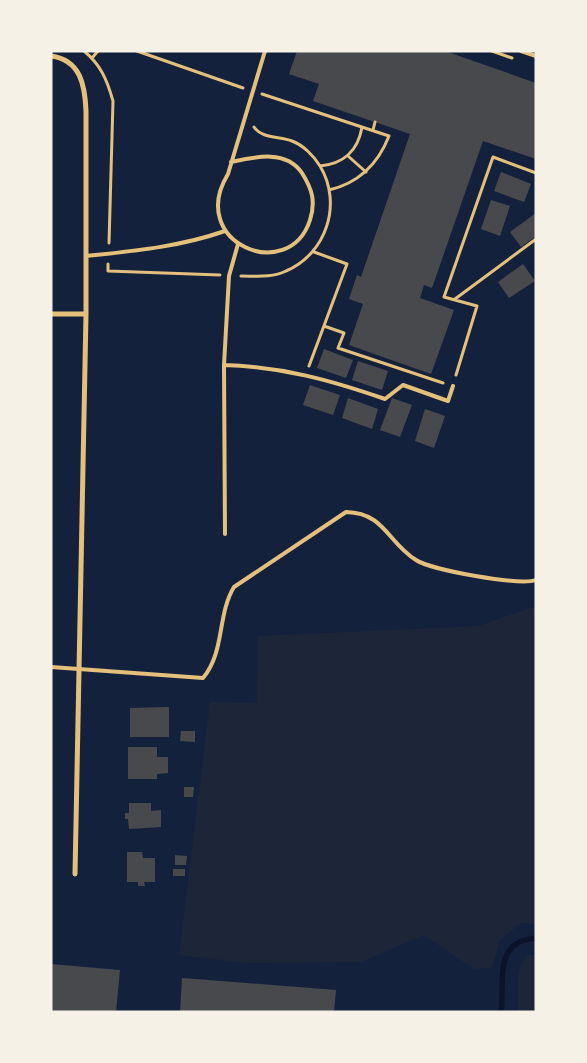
<svg xmlns="http://www.w3.org/2000/svg" width="587" height="1063" font-family="'Fira Sans Condensed',sans-serif">
  <rect width="100%" height="100%" fill="#14213d"/>
  <path fill="#1d2539" d="M 536,606 L 536,924 L 521,923 L 500,940 L 492,968 L 474,969 L 424,935 L 361,962 L 247,963 L 179,955 L 210,702 L 257,703 L 258,636 L 478,626 Z
    M 528,955 L 536,955 L 536,1012 L 518,1012 C 520,993 513,969 528,955 Z"/>
  <g fill="none" stroke-linecap="round" stroke-linejoin="round">
    <path stroke="#0b132b" stroke-width="5.5" d="M 501,1012 C 505,980 493,941 536,938"/>
  </g>
  <path fill="#48494c" d="M 297,51 L 445,51 L 536,83 L 536,159 L 483,141 L 432,288 L 424,285 L 420,298 L 454,310 L 431,374 L 349,345 L 363,304 L 349,299 L 357,275 L 361,277 L 410,134 L 313,101 L 319,84 L 289,74 Z
    M 501,172 L 531,184 L 524,202 L 494,191 Z
    M 491,200 L 510,206 L 500,236 L 481,229 Z
    M 536,213 L 536,236 L 521,247 L 510,232 Z
    M 523,264 L 535,281 L 509,298 L 498,282 Z
    M 324,349 L 353,360 L 346,378 L 317,368 Z
    M 358,361 L 388,371 L 382,390 L 352,380 Z
    M 310,385 L 340,395 L 333,415 L 303,405 Z
    M 348,398 L 378,409 L 372,429 L 342,418 Z
    M 392,398 L 412,405 L 400,437 L 380,430 Z
    M 425,409 L 445,416 L 434,448 L 415,441 Z
    M 169,707 L 169,737 L 130,737 L 130,708 Z
    M 181,731 L 195,731 L 195,742 L 180,741 Z
    M 128,747 L 157,747 L 157,757 L 168,757 L 168,773 L 157,774 L 157,779 L 128,779 Z
    M 184,787 L 194,787 L 193,797 L 184,797 Z
    M 129,803 L 151,803 L 151,811 L 161,810 L 161,827 L 129,829 L 128,819 L 125,819 L 125,813 L 129,813 Z
    M 127,852 L 142,852 L 143,858 L 155,858 L 155,882 L 144,882 L 145,886 L 138,886 L 138,882 L 127,882 Z
    M 175,855 L 187,856 L 186,865 L 175,865 Z
    M 173,869 L 185,869 L 185,876 L 173,876 Z
    M 51,964 L 120,970 L 116,1012 L 51,1011 Z
    M 182,978 L 336,990 L 334,1012 L 180,1012 Z"/>
  <g fill="none" stroke-linecap="round" stroke-linejoin="round">
    <path stroke="#e5c07b" stroke-width="3" d="M 84,51 C 101,65 107,80 113,101 L 109,243
      M 137,51 L 243,88
      M 492,51 L 512,58
      M 92,58 L 98,51
      M 262,94 L 389,136 C 378,164 359,183 329,190
      M 373,130 L 375,122
      M 348,156 L 366,172
      M 320,166 C 343,164 358,151 362,127
      M 108,264 L 108,271 L 220,275
      M 241,276 C 256,276 272,278 286,271 C 326,254 343,204 320,166 C 314,156 303,145 292,141 C 280,136 262,139 254,127
      M 455,299 L 536,239
      M 324,326 L 344,333 L 338,348 L 443,383
      M 309,366 L 347,264 L 314,252
      M 456,375 L 477,306 L 444,297 L 493,157 L 536,173"/>
    <path stroke="#e5c07b" stroke-width="4" d="M 521,51 L 536,56
      M 231,162 C 254,157 286,149 302,173 C 312,189 316,201 310,220 C 289,285 186,243 228,174 L 265,51
      M 86,256 C 133,251 179,247 225,231
      M 224,365 C 283,367 330,380 385,399 L 403,385 L 448,401 L 453,386
      M 225,534 L 224,365 L 229,276 L 238,244
      M 51,667 L 203,678 C 225,652 217,615 234,587 L 346,512 C 385,513 387,542 416,560 C 431,570 520,586 536,580"/>
    <path stroke="#e5c07b" stroke-width="5" d="M 51,56 C 81,60 85,86 86,111 L 86,314 L 75,874
      M 51,314 L 86,314"/>
  </g>
  <rect width="587" height="1063" fill="none" stroke="#f6f1e7" stroke-width="105"/>
</svg>
